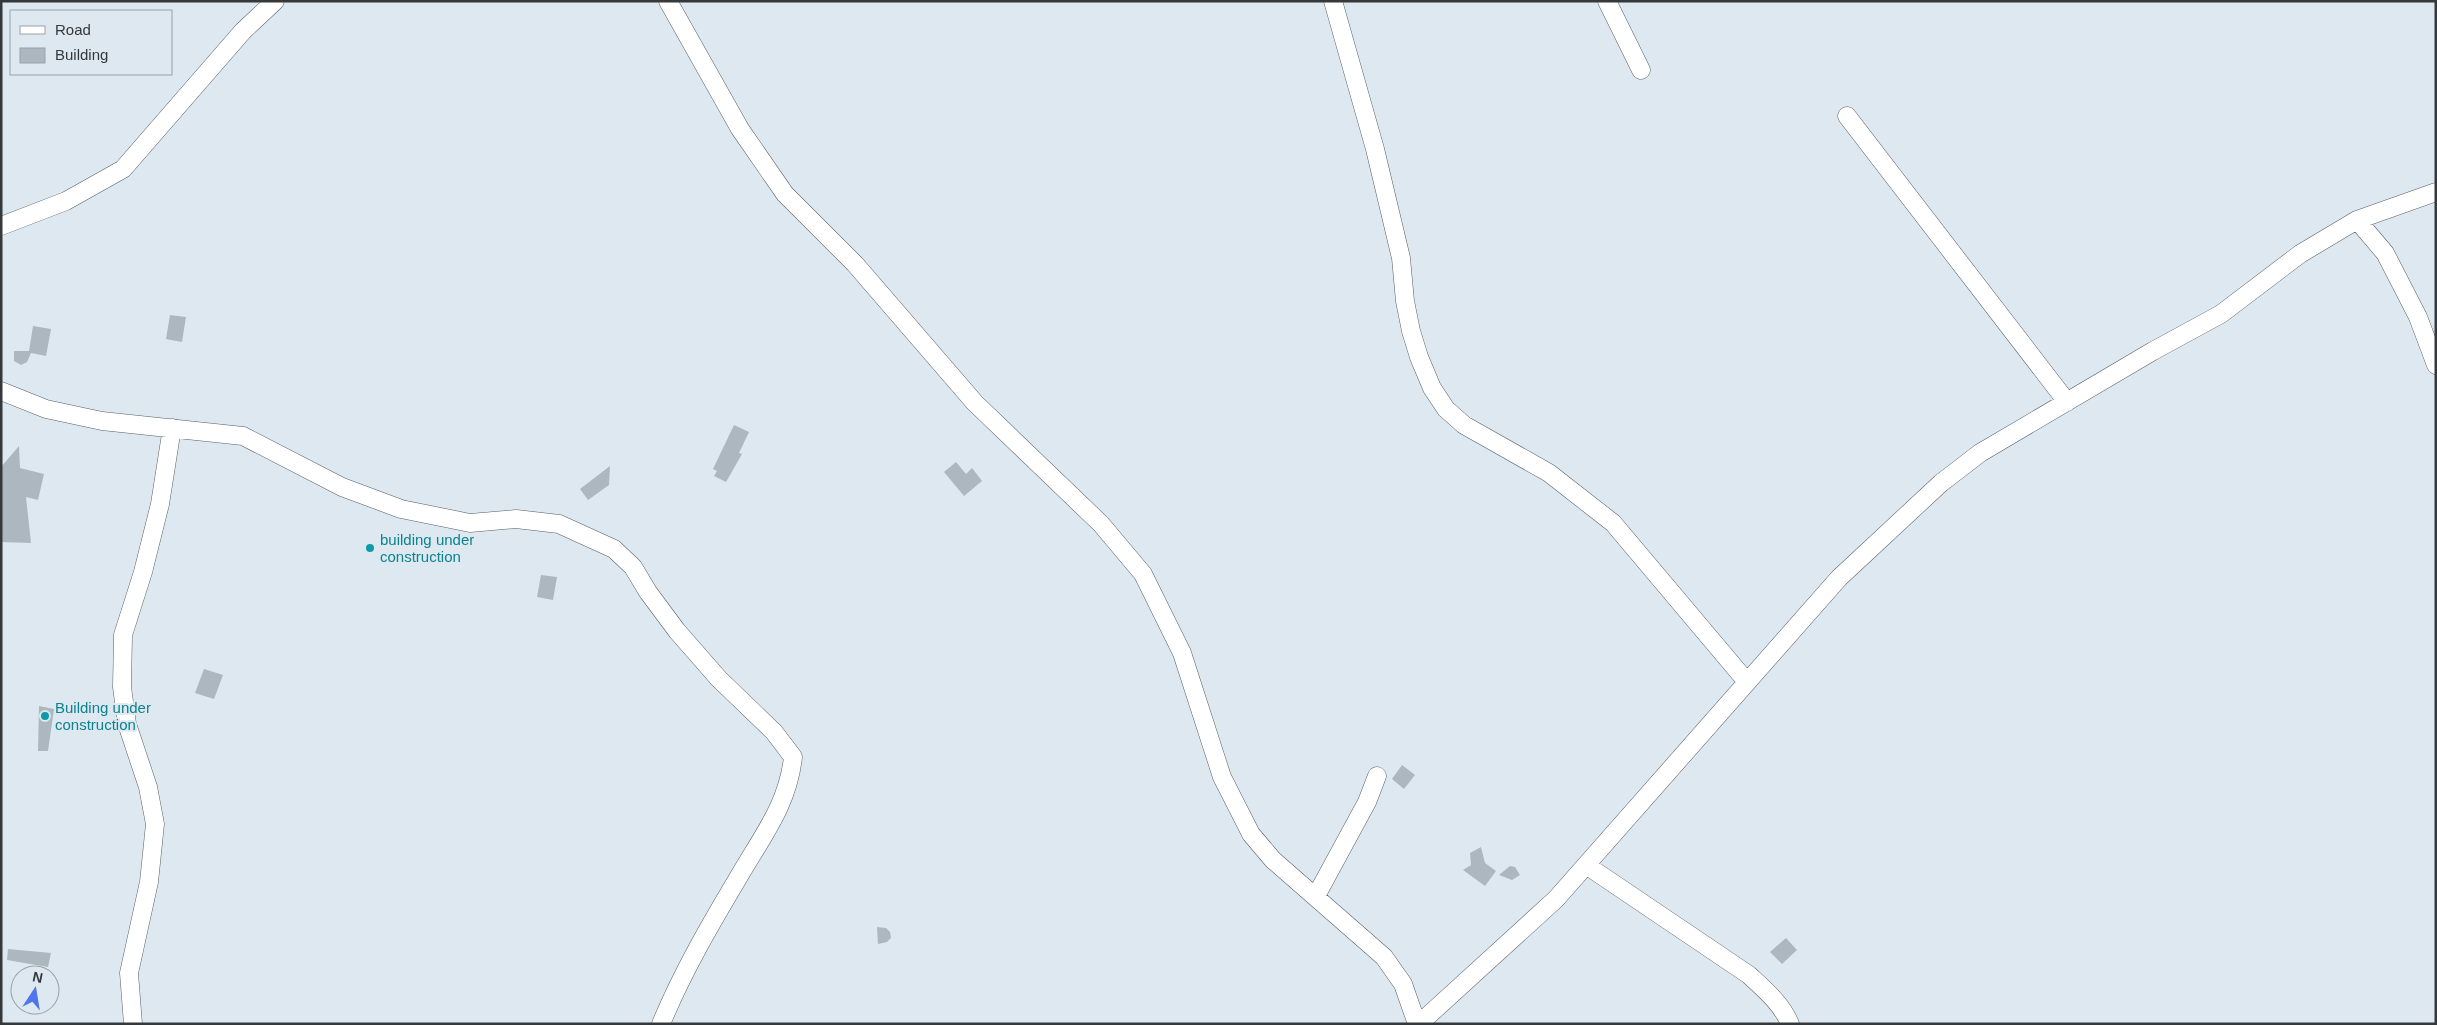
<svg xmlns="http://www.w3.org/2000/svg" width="2437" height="1025" font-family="Helvetica,sans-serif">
  <rect width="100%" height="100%" fill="#dde8f0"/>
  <path fill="#adb7c0" d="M 170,315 L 186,317 L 182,342 L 166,339 Z
    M 33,326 L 51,329 L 46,356 L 31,353 L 27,362 L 21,365 L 14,361 L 14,351 L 29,351 Z
    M 734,425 L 749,432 L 739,453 L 742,454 L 726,482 L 714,476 L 717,471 L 713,469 Z
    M 19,446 L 20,468 L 44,474 L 38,500 L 26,497 L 31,543 L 1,542 L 1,467 Z
    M 956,462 L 966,474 L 972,468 L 982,481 L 964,496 L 944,472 Z
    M 610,466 L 609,485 L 588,500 L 580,489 Z
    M 541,575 L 557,577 L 553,600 L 537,597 Z
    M 204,669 L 223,675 L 214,699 L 195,693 Z
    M 39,706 L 54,709 L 48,751 L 38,751 Z
    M 1402,765 L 1415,775 L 1404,789 L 1392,779 Z
    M 1481,847 L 1485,863 L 1496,871 L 1485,886 L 1463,870 L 1471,865 L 1470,853 Z
    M 1510,866 L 1515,867 L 1520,875 L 1512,880 L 1499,875 Z
    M 877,927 L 886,928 L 890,932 L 891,938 L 887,942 L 878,944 Z
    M 1786,938 L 1797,950 L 1782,964 L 1770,952 Z
    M 8,949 L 51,953 L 48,967 L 7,960 Z"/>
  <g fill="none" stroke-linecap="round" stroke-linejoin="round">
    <defs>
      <path id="street" d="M 668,1 L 740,129 L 785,194 L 855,264 L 975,403 L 1101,524 L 1143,574 L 1182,653 L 1222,777 L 1251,834 L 1273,860 L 1384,957 L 1403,984 L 1417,1024
        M 1333,1 L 1375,149 L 1401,258 L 1405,301 L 1411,331 L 1419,357 L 1432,388 L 1446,409 L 1464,425 L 1549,473 L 1613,523 L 1747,682
        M 1607,1 L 1641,70
        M 1847,116 L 2067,402
        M 2357,220 L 2385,253 L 2418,317 L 2436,365
        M 1,226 L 66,201 L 123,169 L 243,31 L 275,1
        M 1,391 L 46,409 L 102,421 L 243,436 L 342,487 L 401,509 L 470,523 L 516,519 L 559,524 L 614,549 L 633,567 L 648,592 L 677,631 L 719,679 L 774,732 L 793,757 C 788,805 761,838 738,878 C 710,925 682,973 661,1024
        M 1586,865 L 1749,975 C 1764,989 1782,1004 1790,1024
        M 1316,896 L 1367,802 L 1377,776
        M 133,1024 L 129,973 L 149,882 L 155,824 L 148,787 L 127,724 L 122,687 L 123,635 L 143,572 L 160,504 L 172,428
        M 1419,1024 L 1556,899 L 1839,578 L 1941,483 L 1980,453 L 2153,351 L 2221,314 L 2300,254 L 2357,220 L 2436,192"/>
    </defs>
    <use href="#street" stroke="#565f66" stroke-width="19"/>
    <use href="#street" stroke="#fff" stroke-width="18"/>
  </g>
  <g fill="#0f9aa8" stroke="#dde8f0" stroke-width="2">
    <circle cx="370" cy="548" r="5"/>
    <circle cx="45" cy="716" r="5"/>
  </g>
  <g text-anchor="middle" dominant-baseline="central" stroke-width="4" stroke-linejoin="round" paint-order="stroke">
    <g font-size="15" fill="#0d838f" stroke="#dde8f0" text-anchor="start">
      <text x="380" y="539">building under<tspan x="380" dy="17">construction</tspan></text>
      <text x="55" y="707">Building under<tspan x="55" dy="17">construction</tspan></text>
    </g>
  </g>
  <rect width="2437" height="1025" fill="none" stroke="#35393c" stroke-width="5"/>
  <rect x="10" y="10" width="162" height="65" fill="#dde8f0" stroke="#9aa2a8"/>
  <rect x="20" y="26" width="25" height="8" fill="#ffffff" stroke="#9aa2a8"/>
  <text x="55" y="35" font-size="15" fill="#35393c">Road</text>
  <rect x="20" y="48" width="25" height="15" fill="#adb7c0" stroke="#9aa2a8"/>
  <text x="55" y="60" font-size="15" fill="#35393c">Building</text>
  <g transform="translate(35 990) rotate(12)"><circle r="24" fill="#dde8f0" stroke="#9aa2a8"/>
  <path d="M0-4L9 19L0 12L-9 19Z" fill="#4d77ea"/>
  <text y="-8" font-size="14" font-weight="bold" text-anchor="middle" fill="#35393c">N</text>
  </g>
</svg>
